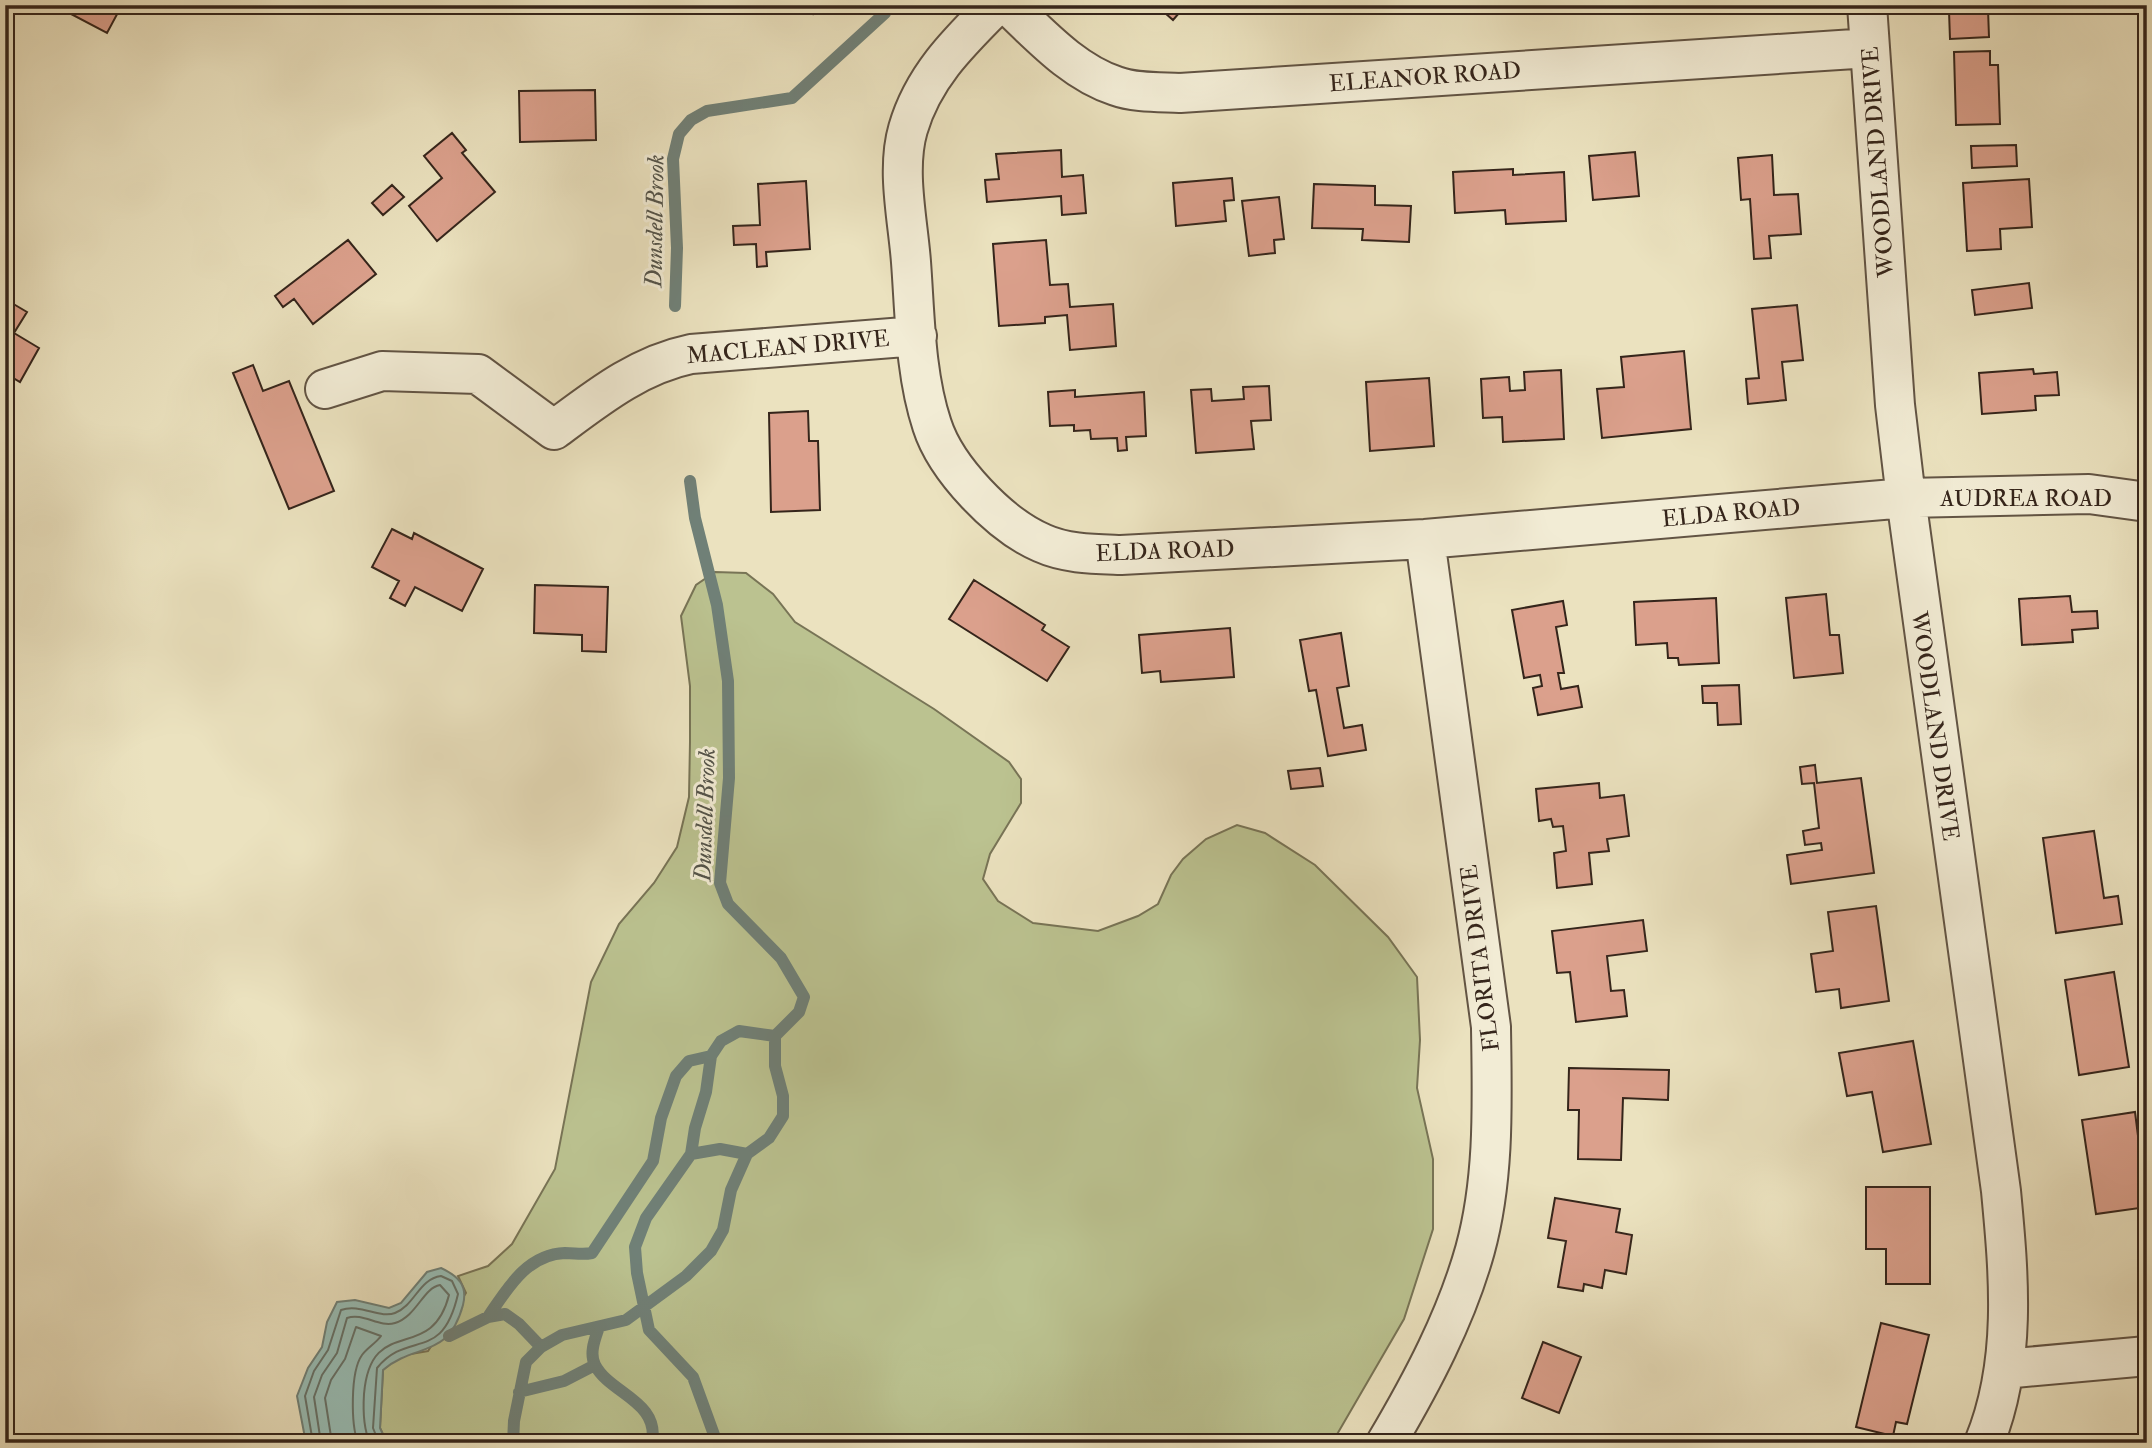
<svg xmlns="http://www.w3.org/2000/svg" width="2152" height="1448" font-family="'IM FELL Double Pica',serif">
  <rect width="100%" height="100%" fill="#ebe2bf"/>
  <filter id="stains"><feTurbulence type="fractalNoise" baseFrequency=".00286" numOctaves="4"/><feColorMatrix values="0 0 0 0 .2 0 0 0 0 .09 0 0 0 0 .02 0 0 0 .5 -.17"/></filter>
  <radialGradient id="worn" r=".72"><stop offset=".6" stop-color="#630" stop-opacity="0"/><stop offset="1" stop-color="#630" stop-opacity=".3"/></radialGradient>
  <path fill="#bbc290" stroke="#787456" stroke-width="2" d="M 715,572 L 746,573 L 773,594 L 795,622 L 934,709 L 1009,762 L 1021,779 L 1021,803 L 990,854 L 983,879 L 998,901 L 1033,923 L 1098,931 L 1138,916 L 1158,904 L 1171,875 L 1183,859 L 1206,839 L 1237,825 L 1265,833 L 1315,865 L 1388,937 L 1417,977 L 1420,1040 L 1417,1088 L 1433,1159 L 1433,1229 L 1404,1319 L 1332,1443 L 387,1443 L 380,1428 L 383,1370 L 399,1356 L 428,1351 L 466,1293 L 458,1276 L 488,1266 L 512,1244 L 555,1169 L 591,982 L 619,924 L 654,883 L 677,847 L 689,797 L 690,742 L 690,686 L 681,616 L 696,585 Z"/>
  <path fill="#98bdb5" stroke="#708077" stroke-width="2" d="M 441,1268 C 458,1276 468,1285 463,1305 C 448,1360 416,1342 383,1370 L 380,1428 L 387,1443 L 306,1443 L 297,1396 L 308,1368 L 322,1347 L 327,1322 L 337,1302 L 355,1300 L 389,1308 L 401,1303 L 427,1272 Z"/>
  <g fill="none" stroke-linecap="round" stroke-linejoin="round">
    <path stroke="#667168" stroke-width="2" d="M 313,1443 L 305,1396 L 314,1371 L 328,1350 L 341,1310 C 360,1303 380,1319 395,1313 C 415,1305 419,1279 441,1276 L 452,1281 L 458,1294 C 442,1364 409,1329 377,1368 L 373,1428 L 379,1443
      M 321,1443 L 314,1397 L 322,1375 L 337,1353 L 347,1318 C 363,1312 379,1328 395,1323 C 417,1316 423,1288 440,1285 L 449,1295 C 431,1366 371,1312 364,1394 C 363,1410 363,1428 370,1443
      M 332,1443 L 325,1398 L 331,1380 L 345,1359 L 356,1327 L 381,1336 C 376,1343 367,1348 362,1355 C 350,1372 351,1425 358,1443"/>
    <path stroke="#708077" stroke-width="12" d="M 675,306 L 677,248 L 673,159 L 679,134 L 691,120 L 707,111 L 792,98 L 885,13
      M 691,1154 L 720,1149 L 747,1154
      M 488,1317 C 507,1289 527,1254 565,1253 C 575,1253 582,1255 592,1253 L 653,1161 L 661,1118 L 676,1076 L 689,1061 L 711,1056
      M 599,1327 C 595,1339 589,1353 595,1365 C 610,1394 660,1401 652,1443
      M 449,1336 L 488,1317 L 505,1314 L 519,1324 L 541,1347
      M 519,1392 L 564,1381 L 595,1365
      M 513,1443 L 514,1421 L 526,1362 L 541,1347 L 562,1335 L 626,1320 L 686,1276 L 711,1251 L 723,1230 L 731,1190 L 747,1154 L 769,1138 L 783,1116 L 783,1096 L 775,1066 L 775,1036 L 799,1012 L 804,997 L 781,958 L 728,904 L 720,883 L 729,778 L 728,681 L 717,605 L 695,518 L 690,481
      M 717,1443 L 693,1377 L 649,1330 L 637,1273 L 635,1247 L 646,1218 L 691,1154 L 695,1128 L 706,1092 L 711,1056 L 721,1041 L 739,1031 L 775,1036"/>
  </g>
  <path fill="#dba08c" stroke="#35251b" stroke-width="2" d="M 54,5 L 122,5 L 107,33 Z
    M 803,5 L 820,5 L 813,14 Z
    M 1156,5 L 1186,5 L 1173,20 Z
    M 1988,9 L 1989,37 L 1950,39 L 1949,11 Z
    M 1990,51 L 1990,65 L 1998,65 L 2000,124 L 1956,125 L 1954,52 Z
    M 595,90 L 596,140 L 520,142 L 519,91 Z
    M 452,133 L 466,150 L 462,153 L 495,192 L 437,241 L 409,206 L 442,178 L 424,156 Z
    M 2016,145 L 2017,166 L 1972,168 L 1971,146 Z
    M 1061,150 L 1062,177 L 1083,175 L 1086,213 L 1062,215 L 1061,196 L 987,202 L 985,180 L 999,179 L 996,154 Z
    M 1635,152 L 1639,196 L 1593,200 L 1589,156 Z
    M 1772,155 L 1774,195 L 1798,194 L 1801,234 L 1769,236 L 1771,258 L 1754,259 L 1750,199 L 1741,200 L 1738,158 Z
    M 1513,169 L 1513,175 L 1564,172 L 1566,221 L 1506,224 L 1505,210 L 1455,213 L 1453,172 Z
    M 1232,178 L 1234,200 L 1224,201 L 1226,221 L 1176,226 L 1173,183 Z
    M 2029,179 L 2032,227 L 2000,229 L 2001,249 L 1967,251 L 1963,183 Z
    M 806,181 L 810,249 L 766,252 L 767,266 L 757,267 L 756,244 L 734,245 L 733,226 L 760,225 L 758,184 Z
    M 1314,184 L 1375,186 L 1375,205 L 1411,206 L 1409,242 L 1362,240 L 1363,229 L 1312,228 Z
    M 392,185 L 404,197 L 383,215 L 372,203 Z
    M 1279,197 L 1284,239 L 1274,240 L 1275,253 L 1249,256 L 1242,201 Z
    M 348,240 L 376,274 L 313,324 L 294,299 L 283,307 L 275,296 Z
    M 1046,240 L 1050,285 L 1068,284 L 1070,307 L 1113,304 L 1116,346 L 1070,350 L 1067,315 L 1045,317 L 1045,323 L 999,326 L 993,244 Z
    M 2029,283 L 2032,308 L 1975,315 L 1972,290 Z
    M 5,299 L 27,312 L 14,333 L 39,348 L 20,382 L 5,373 Z
    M 1797,305 L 1803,360 L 1782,362 L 1786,400 L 1748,404 L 1746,379 L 1759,378 L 1752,309 Z
    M 1684,351 L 1691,429 L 1602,438 L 1597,389 L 1624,387 L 1621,357 Z
    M 253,365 L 263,391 L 289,381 L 334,491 L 289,509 L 233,373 Z
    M 2033,369 L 2034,374 L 2057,372 L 2059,395 L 2035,396 L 2036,410 L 1982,414 L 1979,373 Z
    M 1561,370 L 1564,439 L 1503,442 L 1502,417 L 1483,418 L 1481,379 L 1509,377 L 1510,391 L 1525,390 L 1524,372 Z
    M 1429,378 L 1434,446 L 1370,451 L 1366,382 Z
    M 1269,386 L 1271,420 L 1251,421 L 1254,449 L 1196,453 L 1191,390 L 1211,389 L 1212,401 L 1244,399 L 1243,387 Z
    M 1075,390 L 1075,397 L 1144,392 L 1146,436 L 1126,437 L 1127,450 L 1118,451 L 1117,438 L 1091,439 L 1090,430 L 1074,431 L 1074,425 L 1050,426 L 1048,392 Z
    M 808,411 L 809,441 L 818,441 L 820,510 L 771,512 L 769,413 Z
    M 392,529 L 412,539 L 414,533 L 483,569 L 462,611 L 415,587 L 405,606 L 390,598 L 399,581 L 372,567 Z
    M 974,580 L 1045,625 L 1042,630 L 1069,647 L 1047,681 L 949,619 Z
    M 535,585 L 608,587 L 606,652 L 582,651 L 582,635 L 534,633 Z
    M 1826,594 L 1830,635 L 1839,635 L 1843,673 L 1794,678 L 1786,598 Z
    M 2070,596 L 2072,612 L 2097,611 L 2098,628 L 2072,630 L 2073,642 L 2022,645 L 2019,599 Z
    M 1716,598 L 1719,663 L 1679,665 L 1678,658 L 1668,658 L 1667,643 L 1636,645 L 1634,602 Z
    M 1563,601 L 1567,625 L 1556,627 L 1564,673 L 1558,673 L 1561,689 L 1578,686 L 1582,707 L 1538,715 L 1533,688 L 1542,686 L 1540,675 L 1524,678 L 1512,610 Z
    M 1230,628 L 1234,677 L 1161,682 L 1160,671 L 1142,673 L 1139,635 Z
    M 1341,633 L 1349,686 L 1337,688 L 1344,728 L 1362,725 L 1366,750 L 1328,756 L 1316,690 L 1309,691 L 1300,640 Z
    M 1739,685 L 1741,724 L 1718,725 L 1717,703 L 1703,703 L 1702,686 Z
    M 1815,765 L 1817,783 L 1861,778 L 1874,873 L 1791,884 L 1787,855 L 1822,850 L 1821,843 L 1805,845 L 1803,831 L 1819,828 L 1814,783 L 1802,784 L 1800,767 Z
    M 1320,768 L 1323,786 L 1291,789 L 1288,771 Z
    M 1599,783 L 1600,798 L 1624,795 L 1629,836 L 1607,839 L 1609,851 L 1589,853 L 1592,884 L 1557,888 L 1554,853 L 1566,851 L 1563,826 L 1553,827 L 1551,819 L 1539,821 L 1536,789 Z
    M 2094,831 L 2104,898 L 2118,896 L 2122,924 L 2056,933 L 2043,838 Z
    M 1876,906 L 1889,1001 L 1841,1008 L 1839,989 L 1816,992 L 1811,954 L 1833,951 L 1828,912 Z
    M 1643,920 L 1647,951 L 1607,956 L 1611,991 L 1624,990 L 1627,1016 L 1576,1022 L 1570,972 L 1557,973 L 1552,931 Z
    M 2114,972 L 2129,1067 L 2079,1075 L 2065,980 Z
    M 1913,1041 L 1931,1144 L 1883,1152 L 1872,1092 L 1847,1096 L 1839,1053 Z
    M 1569,1068 L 1669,1070 L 1668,1100 L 1623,1098 L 1621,1160 L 1578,1159 L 1579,1110 L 1568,1110 Z
    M 2135,1112 L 2147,1207 L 2096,1214 L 2082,1120 Z
    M 1866,1187 L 1930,1187 L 1930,1284 L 1886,1284 L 1886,1249 L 1866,1249 Z
    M 1555,1198 L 1620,1209 L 1616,1232 L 1632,1235 L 1626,1274 L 1605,1270 L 1602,1288 L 1584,1284 L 1583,1291 L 1558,1287 L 1566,1241 L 1548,1238 Z
    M 1881,1323 L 1929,1335 L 1907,1424 L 1896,1422 L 1893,1436 L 1856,1427 Z
    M 1543,1342 L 1581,1357 L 1559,1413 L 1522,1398 Z"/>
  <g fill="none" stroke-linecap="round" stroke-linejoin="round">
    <defs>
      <path id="minor" d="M 996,5 C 958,43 923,77 908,129 C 896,170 908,221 911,262 C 915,315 915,374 932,425 C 946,469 1000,525 1042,543 C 1066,554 1095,554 1121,555 L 1425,539 L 1906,498 L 2089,494 L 2147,502
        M 1008,5 C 1040,35 1073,72 1116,86 C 1135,93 1159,92 1180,93 L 1870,48
        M 1867,5 L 1895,405 L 1906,498 L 2001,1191 C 2009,1275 2017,1363 1984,1443
        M 325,389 L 382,371 L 478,374 L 554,430 C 597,398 638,365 691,354 L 917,336
        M 2004,1369 L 2147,1356
        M 1386,1443 C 1422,1382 1456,1318 1475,1250 C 1495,1177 1492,1101 1491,1027 L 1425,539"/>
    </defs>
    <use href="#minor" stroke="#625444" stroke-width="42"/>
    <use href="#minor" stroke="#f2ecd5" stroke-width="38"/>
  </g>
  <g text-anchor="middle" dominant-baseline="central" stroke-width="6" stroke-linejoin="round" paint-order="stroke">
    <g font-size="23" fill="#35251b" stroke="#f2ecd5">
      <text transform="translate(1425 77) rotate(-4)">ELEANOR ROAD</text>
      <text transform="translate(1878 162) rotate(-94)">WOODLAND DRIVE</text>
      <text transform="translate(788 347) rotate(-5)">MACLEAN DRIVE</text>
      <text x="2026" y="498">AUDREA ROAD</text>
      <text transform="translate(1731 513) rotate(-5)">ELDA ROAD</text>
      <text transform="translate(1165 551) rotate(-2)">ELDA ROAD</text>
      <text transform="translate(1935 726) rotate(82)">WOODLAND DRIVE</text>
      <text transform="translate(1480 958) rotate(-97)">FLORITA DRIVE</text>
    </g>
    <g font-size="24" font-style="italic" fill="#535349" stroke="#f2ecd5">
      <text transform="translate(655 221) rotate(-89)">Dunsdell Brook</text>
      <text transform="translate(705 815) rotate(-88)">Dunsdell Brook</text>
    </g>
  </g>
  <rect width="2152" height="1448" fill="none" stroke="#ebe2bf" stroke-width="28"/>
  <rect x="7" y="7" width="2138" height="1434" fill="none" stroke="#35251b" stroke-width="3.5"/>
  <rect x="14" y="14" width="2124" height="1420" fill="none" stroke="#35251b" stroke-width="2"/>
  <rect width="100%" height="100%" filter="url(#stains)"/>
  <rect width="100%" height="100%" fill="url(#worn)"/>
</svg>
